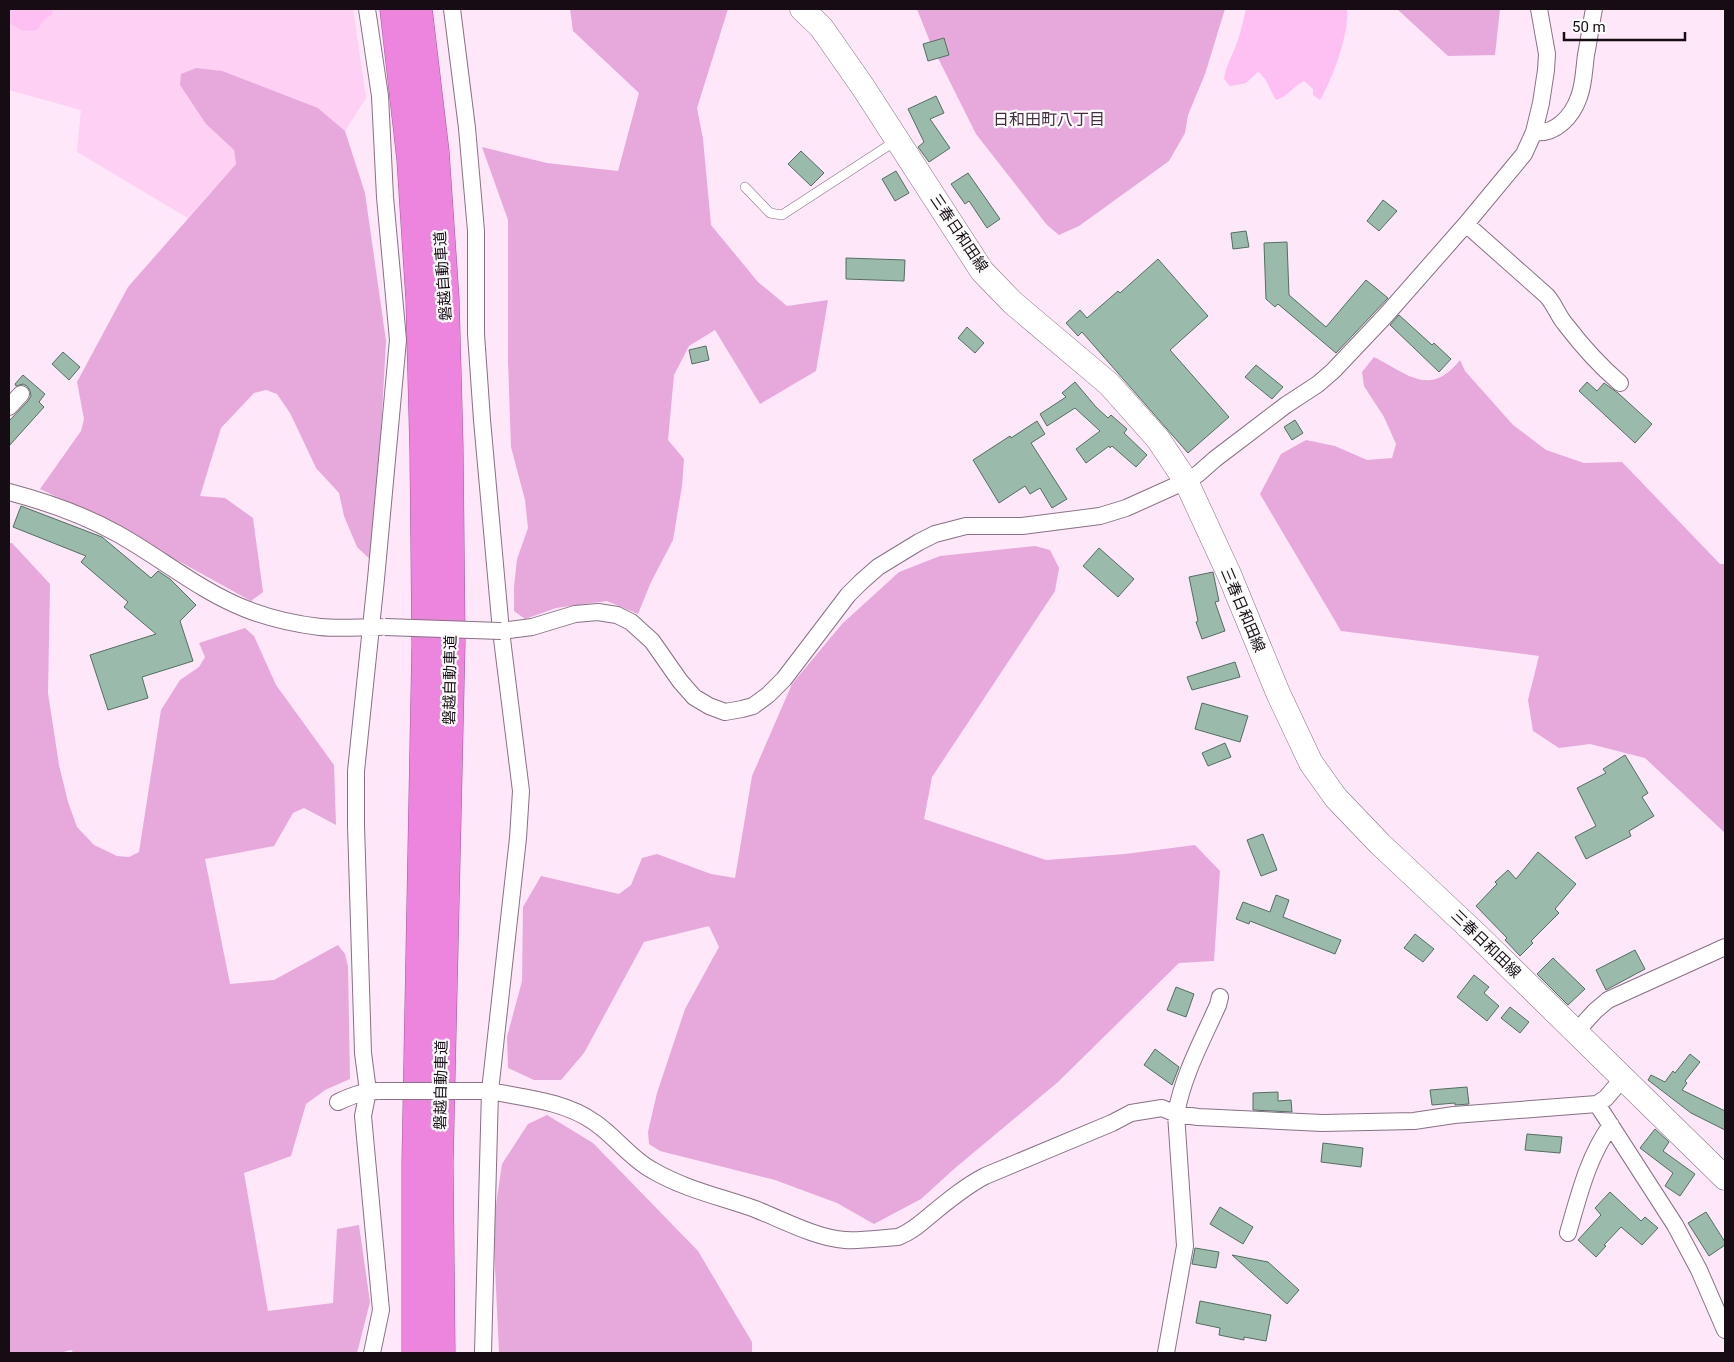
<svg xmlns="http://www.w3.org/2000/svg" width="1734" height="1362" font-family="Roboto,'Noto Sans JP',sans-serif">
  <rect width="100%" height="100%" fill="#fde7f9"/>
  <path fill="#fdd0f4" d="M 52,9 L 353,9 L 366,98 L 345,131 L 318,108 L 206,124 L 234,150 L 236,164 L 188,218 L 77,152 L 81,110 L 9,90 L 9,22 L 44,20 L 53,14 Z"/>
  <path fill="#e7a9dc" d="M 570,9 L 728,9 L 697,108 L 703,139 L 711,225 L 758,282 L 787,306 L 828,300 L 816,371 L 760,404 L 715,330 L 689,346 L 674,375 L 668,440 L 684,459 L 682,486 L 673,540 L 651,582 L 638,614 L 607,601 L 556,608 L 525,619 L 514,611 L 514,587 L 517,559 L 528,528 L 525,500 L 511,447 L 508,361 L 508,220 L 482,147 L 547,163 L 618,171 L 639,93 L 573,31 Z
    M 917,9 L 1225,9 L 1205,74 L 1188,115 L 1185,133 L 1169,161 L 1079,226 L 1059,235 L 1047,225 L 976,134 L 930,42 Z
    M 1397,9 L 1500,9 L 1495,55 L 1448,56 Z
    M 196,68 L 222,71 L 318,108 L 345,131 L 365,193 L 386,341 L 374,563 L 357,547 L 344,516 L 339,493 L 316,468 L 290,413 L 277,394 L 266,390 L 254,393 L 221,428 L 200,496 L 225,498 L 253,518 L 263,592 L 251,601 L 99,517 L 40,489 L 81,431 L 84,419 L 77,382 L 128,287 L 236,164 L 234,150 L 206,124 L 180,85 L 181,74 Z
    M 1374,357 C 1408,374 1430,398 1460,360 L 1465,371 L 1513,425 L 1546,450 L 1584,463 L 1622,462 L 1720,564 L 1725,564 L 1725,833 L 1645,758 L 1590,744 L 1559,748 L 1533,731 L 1528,700 L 1539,656 L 1341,631 L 1260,494 L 1281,454 L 1306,440 L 1335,446 L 1367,460 L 1392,458 L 1396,444 L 1384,417 L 1364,386 L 1362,372 Z
    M 9,543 L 12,543 L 50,584 L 48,693 L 59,765 L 68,802 L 77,827 L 94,845 L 117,856 L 129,857 L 139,852 L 161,710 L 180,680 L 199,667 L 205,657 L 199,643 L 245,628 L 254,636 L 276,685 L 334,765 L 336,825 L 304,808 L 293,813 L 274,846 L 205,859 L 230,984 L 274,980 L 338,945 L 345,954 L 348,967 L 350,1079 L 325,1090 L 306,1104 L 291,1156 L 244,1173 L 268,1311 L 333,1303 L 337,1229 L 359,1225 L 370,1302 L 357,1353 L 74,1353 L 71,1350 L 59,1353 L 9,1353 Z
    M 1035,546 L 1050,550 L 1059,568 L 1055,591 L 932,777 L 924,819 L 1046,860 L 1125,854 L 1195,845 L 1220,871 L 1214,961 L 1179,963 L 1058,1082 L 954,1169 L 921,1199 L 874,1224 L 837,1203 L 775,1180 L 660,1151 L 649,1144 L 648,1132 L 657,1093 L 685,1009 L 719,947 L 709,926 L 644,942 L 584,1053 L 561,1080 L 534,1080 L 508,1068 L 507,1037 L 522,981 L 523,907 L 541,876 L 619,894 L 631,885 L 642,858 L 657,854 L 711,874 L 735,878 L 752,776 L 792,684 L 842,624 L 899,572 L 940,556 Z
    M 547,1115 L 593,1143 L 698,1251 L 752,1342 L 752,1353 L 499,1353 L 493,1225 L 502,1164 L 528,1124 Z"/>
  <path fill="#febff3" d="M 9,9 L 52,9 L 53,14 L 44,20 L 37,30 L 23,31 L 9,23 Z
    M 1246,9 L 1347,9 C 1349,34 1333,78 1320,100 L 1313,95 L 1313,89 L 1304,81 C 1292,87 1289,96 1276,100 C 1269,89 1268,79 1258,72 L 1246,83 L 1230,86 L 1224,79 C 1226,66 1230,60 1235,48 C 1240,35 1243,22 1246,9 Z"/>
  <path fill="#9abbab" stroke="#516f61" d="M 944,38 L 949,55 L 928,61 L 923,44 Z
    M 936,96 L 944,113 L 930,119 L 950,148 L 929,162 L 918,147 L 924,142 L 908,109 Z
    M 801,151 L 824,173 L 811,186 L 788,164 Z
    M 896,171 L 909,193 L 895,201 L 882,179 Z
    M 968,173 L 1000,219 L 987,228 L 969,201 L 965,204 L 951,184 Z
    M 1383,200 L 1397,211 L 1379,231 L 1367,221 Z
    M 1246,231 L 1249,247 L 1233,249 L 1231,233 Z
    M 1287,242 L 1289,295 L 1326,327 L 1366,280 L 1388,298 L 1336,353 L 1278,304 L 1275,307 L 1266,299 L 1264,243 Z
    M 846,258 L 905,260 L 904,281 L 846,279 Z
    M 1158,259 L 1208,316 L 1170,350 L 1229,417 L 1188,453 L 1082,332 L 1078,336 L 1066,323 L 1080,310 L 1087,318 L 1118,291 L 1120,293 Z
    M 1399,315 L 1432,345 L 1434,343 L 1451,359 L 1439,372 L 1390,325 Z
    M 967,327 L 984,343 L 975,353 L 958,338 Z
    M 706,346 L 709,360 L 692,364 L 689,350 Z
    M 63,352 L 80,367 L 69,380 L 52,364 Z
    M 1256,365 L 1283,387 L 1272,399 L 1245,377 Z
    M 23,375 L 45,394 L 39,402 L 44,407 L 9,446 L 9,421 L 28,401 L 31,396 L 30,391 L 27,386 L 23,384 L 16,386 L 15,384 Z
    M 1075,382 L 1096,407 L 1108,418 L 1111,415 L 1127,429 L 1124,433 L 1147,455 L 1136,467 L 1112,446 L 1110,448 L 1109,446 L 1086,463 L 1076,449 L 1100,431 L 1075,408 L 1047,426 L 1040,414 L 1066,397 L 1062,393 Z
    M 1587,382 L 1597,391 L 1604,383 L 1618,393 L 1652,424 L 1635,443 L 1579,391 Z
    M 1295,420 L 1303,433 L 1292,440 L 1284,427 Z
    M 1037,421 L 1045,434 L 1031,443 L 1067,499 L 1052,508 L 1040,488 L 1030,494 L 1025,486 L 999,503 L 973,460 L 1010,436 L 1011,438 Z
    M 21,506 L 102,537 L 151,578 L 158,571 L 170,579 L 196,605 L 180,621 L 193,661 L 142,677 L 148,698 L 108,710 L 90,655 L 156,634 L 124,607 L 128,602 L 81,562 L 86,556 L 13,527 Z
    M 1099,548 L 1134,579 L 1118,597 L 1083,566 Z
    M 1213,572 L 1219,601 L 1215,602 L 1225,631 L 1202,639 L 1196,622 L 1198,621 L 1189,577 Z
    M 1235,662 L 1240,677 L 1192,690 L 1187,677 Z
    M 1202,703 L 1248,716 L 1240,742 L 1195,729 Z
    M 1225,743 L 1231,757 L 1208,766 L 1202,753 Z
    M 1625,755 L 1648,793 L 1642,797 L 1654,816 L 1629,831 L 1631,836 L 1586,859 L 1575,837 L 1596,826 L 1577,788 L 1606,773 L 1603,769 Z
    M 1263,834 L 1277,870 L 1261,876 L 1247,840 Z
    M 1538,852 L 1576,884 L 1555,909 L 1559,913 L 1531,941 L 1533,943 L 1520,956 L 1505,940 L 1507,938 L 1476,906 L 1497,884 L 1495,882 L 1508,870 L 1516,879 Z
    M 1276,895 L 1289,900 L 1283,917 L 1341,940 L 1335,954 L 1250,921 L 1249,924 L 1236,919 L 1243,902 L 1270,912 Z
    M 1415,934 L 1434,949 L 1423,962 L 1404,948 Z
    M 1635,950 L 1645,969 L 1606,990 L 1596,970 Z
    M 1553,958 L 1585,989 L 1568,1005 L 1537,974 Z
    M 1474,975 L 1489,987 L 1484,993 L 1499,1006 L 1487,1021 L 1457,997 Z
    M 1176,987 L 1194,994 L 1186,1017 L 1167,1010 Z
    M 1510,1007 L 1529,1022 L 1520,1033 L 1501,1018 Z
    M 1155,1049 L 1179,1067 L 1172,1085 L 1144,1065 Z
    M 1690,1054 L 1700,1062 L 1685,1081 L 1687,1083 L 1682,1090 L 1725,1111 L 1725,1130 L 1691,1113 L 1648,1080 L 1651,1075 L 1665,1082 L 1673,1071 L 1675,1073 Z
    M 1467,1087 L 1469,1104 L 1455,1105 L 1455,1103 L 1432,1105 L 1430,1090 Z
    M 1278,1092 L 1278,1101 L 1291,1100 L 1292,1112 L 1253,1110 L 1253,1093 Z
    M 1655,1129 L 1669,1142 L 1663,1151 L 1695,1174 L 1680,1196 L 1665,1186 L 1673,1173 L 1640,1148 Z
    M 1527,1134 L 1562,1137 L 1560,1153 L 1525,1150 Z
    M 1323,1143 L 1363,1148 L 1361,1167 L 1321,1162 Z
    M 1610,1192 L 1641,1221 L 1645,1217 L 1658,1228 L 1642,1245 L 1621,1227 L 1604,1245 L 1606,1246 L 1596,1257 L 1578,1240 L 1601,1215 L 1595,1208 Z
    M 1220,1207 L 1253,1227 L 1243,1244 L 1210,1224 Z
    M 1706,1212 L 1725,1242 L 1725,1245 L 1709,1256 L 1688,1223 Z
    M 1195,1248 L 1219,1252 L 1216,1268 L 1192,1264 Z
    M 1232,1255 L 1268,1262 L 1299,1290 L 1287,1304 Z
    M 1200,1301 L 1271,1315 L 1266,1341 L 1244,1337 L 1244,1340 L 1219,1335 L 1220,1328 L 1196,1323 Z"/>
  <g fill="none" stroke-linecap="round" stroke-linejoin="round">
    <defs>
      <path id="service" d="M 745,187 L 770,213 L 782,215 L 897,140"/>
      <path id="minor" d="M 367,9 L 380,96 L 385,197 L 398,340 L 376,579 L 356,771 L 356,825 L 363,1053 L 368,1091 L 363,1116 L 381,1310 L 372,1353
        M 452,9 L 467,128 L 476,231 L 476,334 L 482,420 L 501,631 L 521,791 L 518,838 L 490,1091 L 483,1353
        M 1534,132 C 1555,135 1572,117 1579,97 C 1584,84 1584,69 1586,55 C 1589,40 1591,24 1594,9
        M 1466,224 L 1547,296 C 1555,305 1558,316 1566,325 C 1582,346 1600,366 1620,383
        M 9,407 L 21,394
        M 9,492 C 47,502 84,515 118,534 C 161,558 200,591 246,609 C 269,618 295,624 320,627 C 339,629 360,627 380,627
        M 501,631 L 532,627 L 575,614 L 598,612 L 617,615 L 631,622 L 652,641 L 680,681 L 694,697 L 709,706 L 725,712 L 742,709 L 753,706 L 768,695 L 784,679 L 848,595 L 861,582 L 878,567 L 919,542 L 935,534 L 966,526 L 1022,526 L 1100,516 L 1126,508 L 1186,481 L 1198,474 L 1215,459 L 1286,405 L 1318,384 L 1333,371 L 1386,315 L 1466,224 L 1524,154 L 1534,132 L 1541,103 L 1546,70 L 1547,54 L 1539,9
        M 1576,1032 L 1595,1011 L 1608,1000 L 1725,947
        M 481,1091 L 490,1091 C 525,1098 564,1101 594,1122 C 615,1136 630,1158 652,1170 C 684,1189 721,1197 755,1209 C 783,1220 816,1238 845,1240 C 862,1241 881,1238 898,1237 C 912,1232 922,1222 933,1213 C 950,1199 966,1186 985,1176 L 1112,1123 L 1131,1113 L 1162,1108 L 1176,1114 L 1198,1117 L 1322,1123 L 1414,1121 L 1454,1115 L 1597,1104 L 1606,1098 L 1623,1078
        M 338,1102 C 351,1096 363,1091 378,1091
        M 1597,1104 L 1675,1225 L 1699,1270 L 1725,1330
        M 1568,1233 C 1579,1195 1588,1157 1611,1125
        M 1166,1353 L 1185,1246 L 1176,1114 C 1183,1075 1202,1041 1218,1005 L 1220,997"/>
      <path id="secondary" d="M 802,9 L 821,27 L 863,87 L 982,271 L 1013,303 L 1109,384 L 1158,439 L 1186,481 L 1229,574 L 1278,693 L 1311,763 L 1336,798 L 1380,844 L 1477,935 L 1725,1178"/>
      <path id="motorway" d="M 394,9 L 411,160 L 420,300 L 424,452 L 426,644 L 416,1163 L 416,1353
        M 418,9 L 435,152 L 445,299 L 449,447 L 451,641 L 439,1163 L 441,1353"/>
    </defs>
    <use href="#service" stroke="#897084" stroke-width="10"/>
    <use href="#minor" stroke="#897084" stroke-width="18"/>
    <use href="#secondary" stroke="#897084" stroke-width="25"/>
    <use href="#motorway" stroke="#a25a97" stroke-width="29"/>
    <use href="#service" stroke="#fff" stroke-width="9"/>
    <use href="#minor" stroke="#fff" stroke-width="16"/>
    <use href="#secondary" stroke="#fff" stroke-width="24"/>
    <use href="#motorway" stroke="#ed84de" stroke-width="28"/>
    <defs>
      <path id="minor-bridge" d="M 385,627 L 501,631
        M 380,1091 L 481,1091"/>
    </defs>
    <use href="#minor-bridge" stroke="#897084" stroke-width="18" stroke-linecap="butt"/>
    <use href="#minor-bridge" stroke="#fff" stroke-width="16"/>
  </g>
  <g text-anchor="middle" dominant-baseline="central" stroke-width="4.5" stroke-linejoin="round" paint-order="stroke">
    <g font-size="15" fill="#160d14" stroke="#fcfcfc">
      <text transform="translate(959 233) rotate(56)">三春日和田線</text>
      <text transform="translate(443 276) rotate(-94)">磐越自動車道</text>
      <text transform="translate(1243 610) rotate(67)">三春日和田線</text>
      <text transform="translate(450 680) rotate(-89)">磐越自動車道</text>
      <text transform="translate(1486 944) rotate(44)">三春日和田線</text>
      <text transform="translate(441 1085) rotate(-89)">磐越自動車道</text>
    </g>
    <g font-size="16" fill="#432e40" stroke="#fcfcfc">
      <text x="1049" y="119">日和田町八丁目</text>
    </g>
  </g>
  <rect width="1734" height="1362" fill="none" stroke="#160d14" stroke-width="20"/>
  <path d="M1564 32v8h121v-8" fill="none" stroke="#160d14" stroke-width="2.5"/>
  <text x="1572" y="32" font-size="15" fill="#160d14" stroke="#fcfcfc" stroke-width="4" paint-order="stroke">50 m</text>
</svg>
